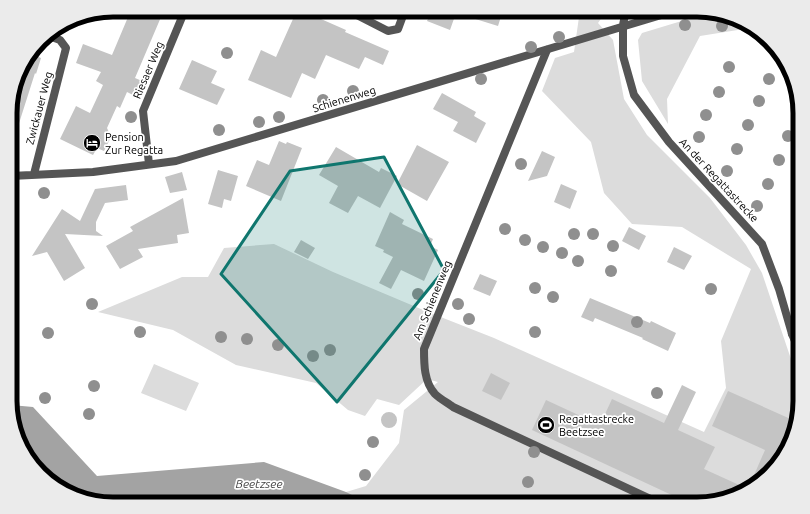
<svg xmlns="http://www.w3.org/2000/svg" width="810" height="514" font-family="Ubuntu,sans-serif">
  <rect width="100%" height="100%" fill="#fff"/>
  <path fill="#dcdcdc" d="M 580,10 L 607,10 L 598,23 L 613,40 L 624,99 L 647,135 L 710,198 L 746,245 L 762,273 L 795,371 L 800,378 L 800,408 L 783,458 L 748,490 L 704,504 L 344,504 L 346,492 L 366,486 L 399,443 L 404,410 L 438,382 L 427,379 L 399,405 L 377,399 L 365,416 L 348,410 L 316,383 L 236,365 L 173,330 L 98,312 L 182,277 L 208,277 L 224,248 L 274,244 L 333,272 L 428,312 L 494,338 L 704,432 L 726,388 L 721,341 L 751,269 L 682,227 L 632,224 L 604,193 L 591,142 L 542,91 L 555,58 L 574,52 Z
    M 708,13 L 754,27 L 762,35 L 744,29 L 700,36 L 667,99 L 668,124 L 642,81 L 638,40 L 642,33 Z
    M 154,364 L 199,383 L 186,411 L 141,393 Z"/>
  <path fill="#a3a3a3" d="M 11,405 L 33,407 L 97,476 L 264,462 L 346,492 L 370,504 L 113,504 L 56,487 L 24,453 L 11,414 Z"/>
  <path fill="#c4c4c4" d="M 131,10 L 164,10 L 135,78 L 142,81 L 135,96 L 127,92 L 120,108 L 117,106 L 107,128 L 111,137 L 104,151 L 97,148 L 93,155 L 60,139 L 76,106 L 90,113 L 103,85 L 96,81 L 101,72 L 76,63 L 83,44 L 112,55 Z
    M 297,10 L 308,10 L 322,16 L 321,19 L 346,30 L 345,32 L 389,51 L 383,65 L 365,57 L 359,69 L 326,55 L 315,79 L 302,73 L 291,98 L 248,80 L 261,50 L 276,57 Z
    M 432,10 L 503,10 L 498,26 L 456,13 L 450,30 L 427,21 Z
    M 31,54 L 41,58 L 36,74 L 35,73 L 14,139 L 11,138 L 11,100 L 21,67 Z
    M 192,60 L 217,71 L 211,83 L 225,89 L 217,105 L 179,89 Z
    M 442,93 L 476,112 L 474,116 L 486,123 L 476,143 L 453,131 L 458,122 L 433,109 Z
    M 279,141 L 286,144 L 287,142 L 302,148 L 281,201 L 246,186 L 257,160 L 269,165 Z
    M 417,145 L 449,162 L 427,201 L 397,184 Z
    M 336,147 L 379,172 L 381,168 L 397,176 L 380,208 L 358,196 L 348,213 L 329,203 L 338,186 L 319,175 Z
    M 542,151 L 555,157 L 547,176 L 528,181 Z
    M 218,170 L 238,176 L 231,201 L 224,199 L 222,208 L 208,204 Z
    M 182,172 L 187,190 L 170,193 L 165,177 Z
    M 561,184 L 577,191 L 570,209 L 554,202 Z
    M 126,185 L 128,200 L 105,203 L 96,222 L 96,231 L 103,236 L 65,234 L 85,268 L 64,281 L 47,252 L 32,256 L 62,209 L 80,221 L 95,189 Z
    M 183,198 L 189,233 L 177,235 L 178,243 L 138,249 L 143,257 L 120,269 L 106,246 L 133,231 L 130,227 Z
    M 390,212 L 404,220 L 402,224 L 433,239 L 430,246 L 438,250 L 424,281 L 401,270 L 391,289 L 379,283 L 393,257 L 383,252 L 384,250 L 375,246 Z
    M 629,227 L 646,236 L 639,250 L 622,241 Z
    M 301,240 L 315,248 L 308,259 L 294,252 Z
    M 674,247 L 692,256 L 684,270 L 667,262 Z
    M 480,274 L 497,281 L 490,296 L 473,289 Z
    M 590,298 L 650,323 L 651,321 L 676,333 L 668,351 L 642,339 L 643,338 L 595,318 L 593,322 L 581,317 Z
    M 491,373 L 510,383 L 501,400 L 482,391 Z
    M 682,385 L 696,392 L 678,430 L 715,447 L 704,469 L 748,489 L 765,450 L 712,426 L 728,391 L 795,421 L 782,459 L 748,490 L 704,504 L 691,504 L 532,430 L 546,400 L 600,425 L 612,399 L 664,423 Z
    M381 420a8 8 0 1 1 16 0a8 8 0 1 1-16 0Z"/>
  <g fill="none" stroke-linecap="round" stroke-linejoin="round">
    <path stroke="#555" stroke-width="8" d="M 547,50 L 424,349 C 424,364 424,382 435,394 C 440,399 448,403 453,407 L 661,504
      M 792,334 L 800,328"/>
    <path stroke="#555" stroke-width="8" d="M 347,10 L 388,31 L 398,29 L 405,10
      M 626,10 L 623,25 L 623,56 L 634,95 L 669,142 L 762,244 L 779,289 L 792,334 L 800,353
      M 149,164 L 143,111 L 185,10
      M 34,174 L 66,48 L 60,40 L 46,35
      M 11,176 L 93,172 L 176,161 L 678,10"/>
  </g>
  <g fill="#8f8f8f">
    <circle cx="685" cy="25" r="6"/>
    <circle cx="722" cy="26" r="6"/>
    <circle cx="559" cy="37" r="6"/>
    <circle cx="531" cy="47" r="6"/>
    <circle cx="227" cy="53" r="6"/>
    <circle cx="729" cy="67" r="6"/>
    <circle cx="481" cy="79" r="6"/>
    <circle cx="769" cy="79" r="6"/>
    <circle cx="353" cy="91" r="6"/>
    <circle cx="719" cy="92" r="6"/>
    <circle cx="323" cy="100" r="6"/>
    <circle cx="759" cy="101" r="6"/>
    <circle cx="706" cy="115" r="6"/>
    <circle cx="131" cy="117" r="6"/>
    <circle cx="279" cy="117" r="6"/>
    <circle cx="259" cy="122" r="6"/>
    <circle cx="748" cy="125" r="6"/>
    <circle cx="219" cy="130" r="6"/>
    <circle cx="788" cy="136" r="6"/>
    <circle cx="699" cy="137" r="6"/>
    <circle cx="737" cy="149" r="6"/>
    <circle cx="779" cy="160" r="6"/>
    <circle cx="521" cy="164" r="6"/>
    <circle cx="727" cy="171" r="6"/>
    <circle cx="768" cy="184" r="6"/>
    <circle cx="44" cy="193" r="6"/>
    <circle cx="757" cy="206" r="6"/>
    <circle cx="505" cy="229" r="6"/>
    <circle cx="574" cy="234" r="6"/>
    <circle cx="593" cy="234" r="6"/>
    <circle cx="525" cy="240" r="6"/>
    <circle cx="613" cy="246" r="6"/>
    <circle cx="543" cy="247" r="6"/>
    <circle cx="562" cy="253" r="6"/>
    <circle cx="578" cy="261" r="6"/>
    <circle cx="611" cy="271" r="6"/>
    <circle cx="535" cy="288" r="6"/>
    <circle cx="711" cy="289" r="6"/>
    <circle cx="418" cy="294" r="6"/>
    <circle cx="553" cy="297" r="6"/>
    <circle cx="92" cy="304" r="6"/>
    <circle cx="458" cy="304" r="6"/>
    <circle cx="469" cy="319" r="6"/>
    <circle cx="637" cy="322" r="6"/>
    <circle cx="140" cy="332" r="6"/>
    <circle cx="535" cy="332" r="6"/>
    <circle cx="48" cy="333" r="6"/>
    <circle cx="221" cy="337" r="6"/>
    <circle cx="247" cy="339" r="6"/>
    <circle cx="278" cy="345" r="6"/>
    <circle cx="330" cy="350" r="6"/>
    <circle cx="313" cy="356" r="6"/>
    <circle cx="94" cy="386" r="6"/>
    <circle cx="657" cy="393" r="6"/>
    <circle cx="45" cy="398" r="6"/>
    <circle cx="89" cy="414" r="6"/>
    <circle cx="373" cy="442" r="6"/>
    <circle cx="534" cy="452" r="6"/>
    <circle cx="365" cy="475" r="6"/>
    <circle cx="528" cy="482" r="6"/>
  </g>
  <path fill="#0f766e" fill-opacity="0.2" stroke="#0f766e" stroke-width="3" stroke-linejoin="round" d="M 384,157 L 444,270 L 337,402 L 221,274 L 290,171 Z"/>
  <defs>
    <symbol id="hotel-disc" viewBox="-11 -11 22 22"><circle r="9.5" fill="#000" stroke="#fff"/><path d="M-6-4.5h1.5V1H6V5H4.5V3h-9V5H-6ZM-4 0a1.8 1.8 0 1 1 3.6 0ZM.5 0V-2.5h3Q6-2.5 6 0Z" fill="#fff"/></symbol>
    <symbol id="stadium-disc" viewBox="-11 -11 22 22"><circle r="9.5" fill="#000" stroke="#fff"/><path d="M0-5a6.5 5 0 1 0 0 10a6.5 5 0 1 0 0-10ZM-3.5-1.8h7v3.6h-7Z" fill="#fff"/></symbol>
  </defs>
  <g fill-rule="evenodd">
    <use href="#hotel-disc" x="82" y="133" width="20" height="20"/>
    <use href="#stadium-disc" x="536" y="415" width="20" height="20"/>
  </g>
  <g text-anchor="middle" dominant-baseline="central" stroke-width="3.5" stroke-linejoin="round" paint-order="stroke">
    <g font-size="11" fill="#000" stroke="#fff">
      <text transform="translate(148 70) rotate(-67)">Riesaer Weg</text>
      <text transform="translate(344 99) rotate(-17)">Schienenweg</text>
      <text transform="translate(39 108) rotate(-75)">Zwickauer Weg</text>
      <text transform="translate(719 180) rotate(47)">An der Regattastrecke</text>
      <text transform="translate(432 300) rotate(-68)">Am Schienenweg</text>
    </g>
    <g font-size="11" fill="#000" stroke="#fff" text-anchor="start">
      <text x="105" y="137">Pension<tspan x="105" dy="13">Zur Regatta</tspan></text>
      <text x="559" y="419">Regattastrecke<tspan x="559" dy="13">Beetzsee</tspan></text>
    </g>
    <g font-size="12" font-style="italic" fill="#444" stroke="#fff">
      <text x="259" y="483">Beetzsee</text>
    </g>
  </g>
  <path d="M0 0H810V514H0ZM113 17H697A96 96 0 0 1 793 113V401A96 96 0 0 1 697 497H113A96 96 0 0 1 17 401V113A96 96 0 0 1 113 17Z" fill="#ebebeb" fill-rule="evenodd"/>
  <path fill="none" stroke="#000" stroke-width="5" d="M113 17H697A96 96 0 0 1 793 113V401A96 96 0 0 1 697 497H113A96 96 0 0 1 17 401V113A96 96 0 0 1 113 17Z"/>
</svg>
